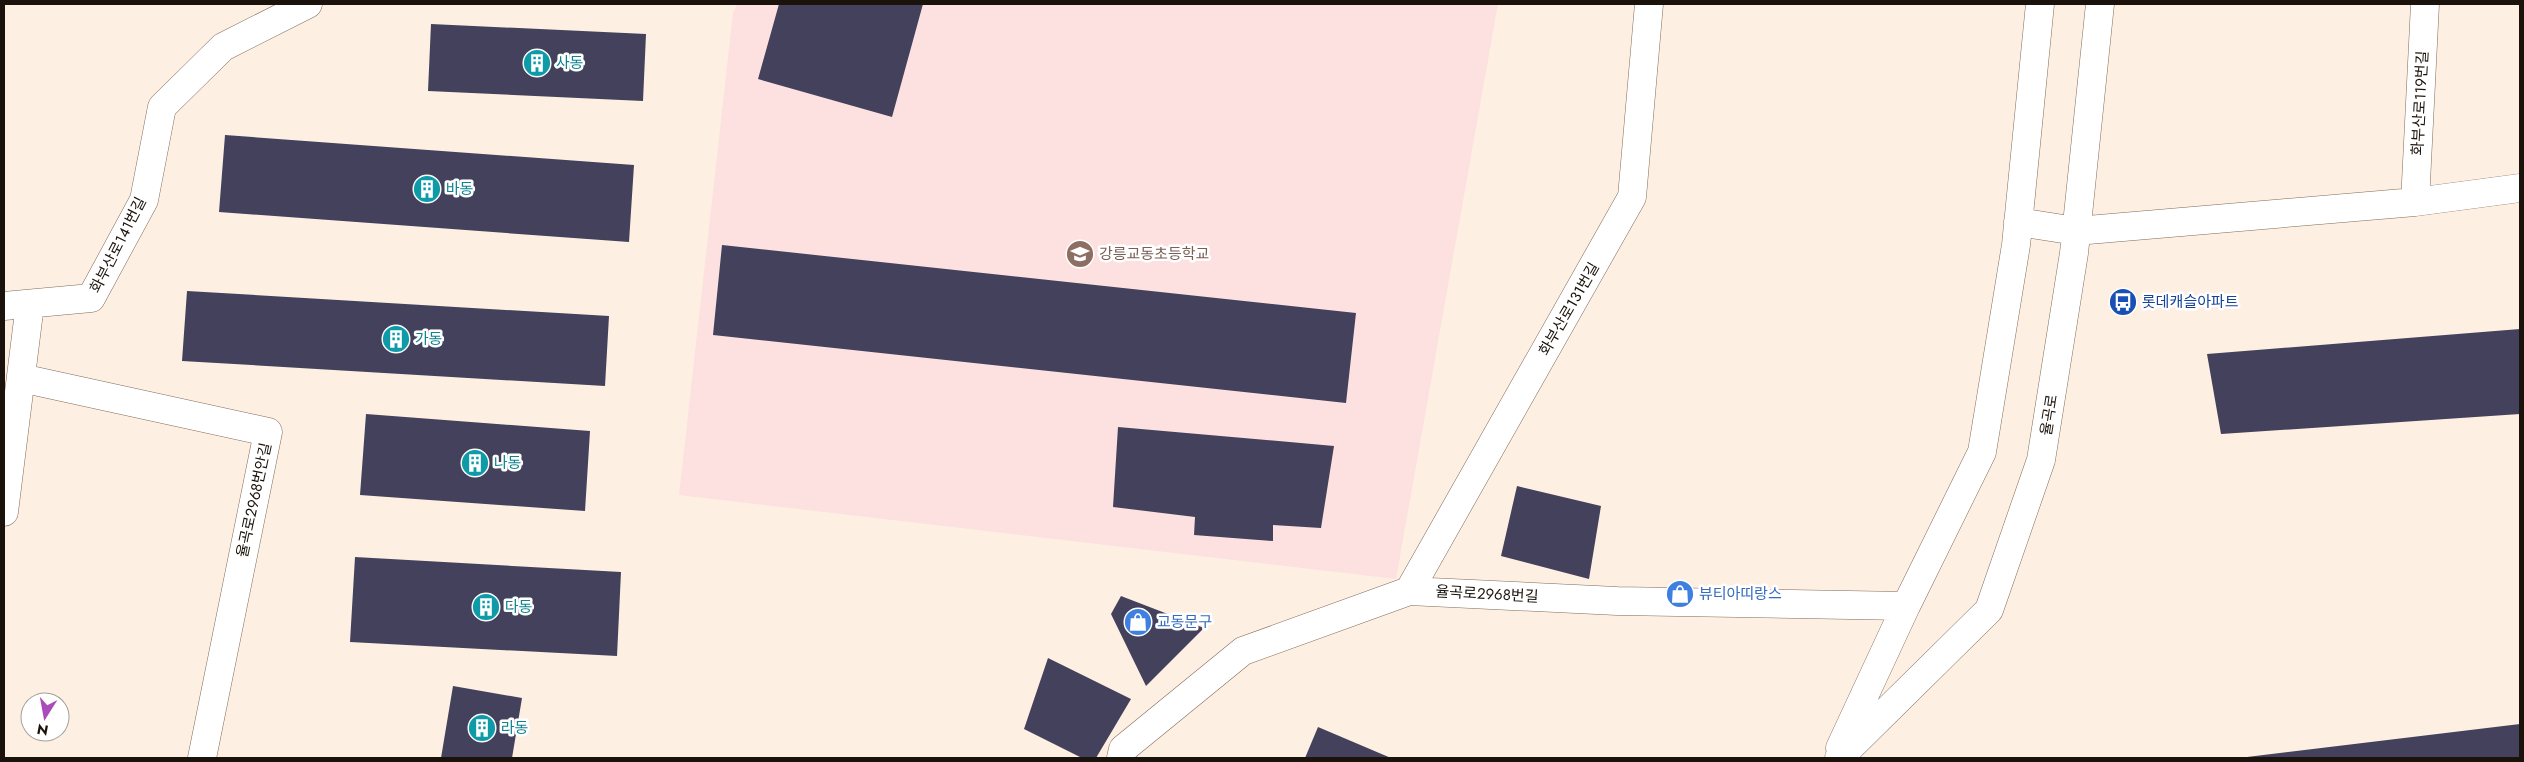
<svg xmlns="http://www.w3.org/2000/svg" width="2524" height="762" font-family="Jost,'Noto Sans KR',sans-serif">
  <rect width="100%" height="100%" fill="#feefe3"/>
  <path fill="#fce1e0" d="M 737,4 L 1498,4 L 1396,579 L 679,495 L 733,13 Z"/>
  <path fill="#43415b" d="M 779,4 L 923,4 L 892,117 L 758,79 Z
    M 431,24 L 646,34 L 643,101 L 428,91 Z
    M 225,135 L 634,165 L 629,242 L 219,212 Z
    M 722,245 L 1356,313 L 1346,403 L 713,335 Z
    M 187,291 L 609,316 L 605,386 L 182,361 Z
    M 2520,329 L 2520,414 L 2221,434 L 2207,354 Z
    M 366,414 L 590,431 L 585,511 L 360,495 Z
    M 1118,427 L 1334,446 L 1321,528 L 1273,525 L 1273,541 L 1194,535 L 1195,517 L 1113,507 Z
    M 1517,486 L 1601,506 L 1589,579 L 1501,556 Z
    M 355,557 L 621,572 L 617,656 L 350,642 Z
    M 1121,596 L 1204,628 L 1146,686 L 1111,614 Z
    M 1048,658 L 1131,699 L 1096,758 L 1082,758 L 1024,729 Z
    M 453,686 L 522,698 L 512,758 L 441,758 Z
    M 2520,724 L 2520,758 L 2247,758 L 2247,757 Z
    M 1318,727 L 1391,758 L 1305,758 Z"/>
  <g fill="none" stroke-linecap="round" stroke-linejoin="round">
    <defs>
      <path id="minor" d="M 2415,202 L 2425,4
        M 2018,222 L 2076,231 L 2415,202 L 2520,188
        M 4,306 L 91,298 L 144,200 L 162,107 L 223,47 L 308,4
        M 21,378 L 268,432 L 202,758
        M 4,512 L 30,304
        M 1409,591 L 1632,197 L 1649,4
        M 1840,748 L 1906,606 L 1982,452 L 2016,245 L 2040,4
        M 1121,758 L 1123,749 L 1243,651 L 1409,591 L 1617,601 L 1906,606
        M 1839,758 L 1989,610 L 2041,460 L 2074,253 L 2100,4"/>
    </defs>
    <use href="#minor" stroke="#816c5a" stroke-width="29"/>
    <use href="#minor" stroke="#fff" stroke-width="28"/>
  </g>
  <defs>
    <symbol id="building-disc" viewBox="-11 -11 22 22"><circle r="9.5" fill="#0f9aa8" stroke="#fff"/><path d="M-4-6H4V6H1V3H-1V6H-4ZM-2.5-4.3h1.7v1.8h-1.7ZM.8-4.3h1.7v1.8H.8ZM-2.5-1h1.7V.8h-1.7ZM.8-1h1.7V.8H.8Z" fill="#fff"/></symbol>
    <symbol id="school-disc" viewBox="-11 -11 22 22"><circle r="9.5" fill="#8d6e63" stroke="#fff"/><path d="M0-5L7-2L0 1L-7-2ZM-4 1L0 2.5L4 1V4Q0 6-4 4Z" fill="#fff"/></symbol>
    <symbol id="bus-disc" viewBox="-11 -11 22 22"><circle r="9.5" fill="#1a4fb4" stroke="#fff"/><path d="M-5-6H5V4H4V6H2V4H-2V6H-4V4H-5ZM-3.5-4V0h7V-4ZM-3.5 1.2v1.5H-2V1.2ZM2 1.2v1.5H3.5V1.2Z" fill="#fff"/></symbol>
    <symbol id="shop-disc" viewBox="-11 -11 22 22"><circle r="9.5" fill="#3f7fe0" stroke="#fff"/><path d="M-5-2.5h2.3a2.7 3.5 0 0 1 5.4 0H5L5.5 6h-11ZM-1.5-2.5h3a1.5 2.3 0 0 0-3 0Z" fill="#fff"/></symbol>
  </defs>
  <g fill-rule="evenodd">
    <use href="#building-disc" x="521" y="47" width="32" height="32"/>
    <use href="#building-disc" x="411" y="173" width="32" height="32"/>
    <use href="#school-disc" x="1064" y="238" width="32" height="32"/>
    <use href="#bus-disc" x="2107" y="286" width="32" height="32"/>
    <use href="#building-disc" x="380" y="323" width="32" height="32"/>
    <use href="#building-disc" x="459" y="447" width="32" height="32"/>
    <use href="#shop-disc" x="1664" y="578" width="32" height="32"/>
    <use href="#building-disc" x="470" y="591" width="32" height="32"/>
    <use href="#shop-disc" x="1122" y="606" width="32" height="32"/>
    <use href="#building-disc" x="466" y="712" width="32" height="32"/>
  </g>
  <g text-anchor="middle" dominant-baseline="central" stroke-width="5" stroke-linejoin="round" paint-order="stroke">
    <g font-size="15" fill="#0d838f" stroke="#fff" text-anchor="start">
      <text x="556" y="63">사동</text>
      <text x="446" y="189">바동</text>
      <text x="415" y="339">가동</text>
      <text x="494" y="463">나동</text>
      <text x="505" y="607">다동</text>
      <text x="501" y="728">라동</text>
    </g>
    <g font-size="15" fill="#1a120b" stroke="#fff">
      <text transform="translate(2420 103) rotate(-87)">화부산로119번길</text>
      <text transform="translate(118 245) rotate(-63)">화부산로141번길</text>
      <text transform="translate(1569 309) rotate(-60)">화부산로131번길</text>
      <text transform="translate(2049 415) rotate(-81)">율곡로</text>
      <text transform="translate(254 500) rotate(-78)">율곡로2968번안길</text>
      <text transform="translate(1487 594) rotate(3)">율곡로2968번길</text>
    </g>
    <g font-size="15" fill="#785e54" stroke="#fff" text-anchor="start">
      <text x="1099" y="254">강릉교동초등학교</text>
    </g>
    <g font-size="15" fill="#164399" stroke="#fff" text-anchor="start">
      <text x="2142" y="302">롯데캐슬아파트</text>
    </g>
    <g font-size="15" fill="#366cbe" stroke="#fff" text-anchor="start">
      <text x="1699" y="594">뷰티아띠랑스</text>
      <text x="1157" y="622">교동문구</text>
    </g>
  </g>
  <rect width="2524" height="762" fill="none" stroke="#1a120b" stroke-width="10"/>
  <g transform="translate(45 717) rotate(191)"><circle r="24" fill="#ffffff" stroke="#a3a09d"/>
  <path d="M0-4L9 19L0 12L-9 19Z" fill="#a84db9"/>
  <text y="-8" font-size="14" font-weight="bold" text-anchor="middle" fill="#1a120b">N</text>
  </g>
</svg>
